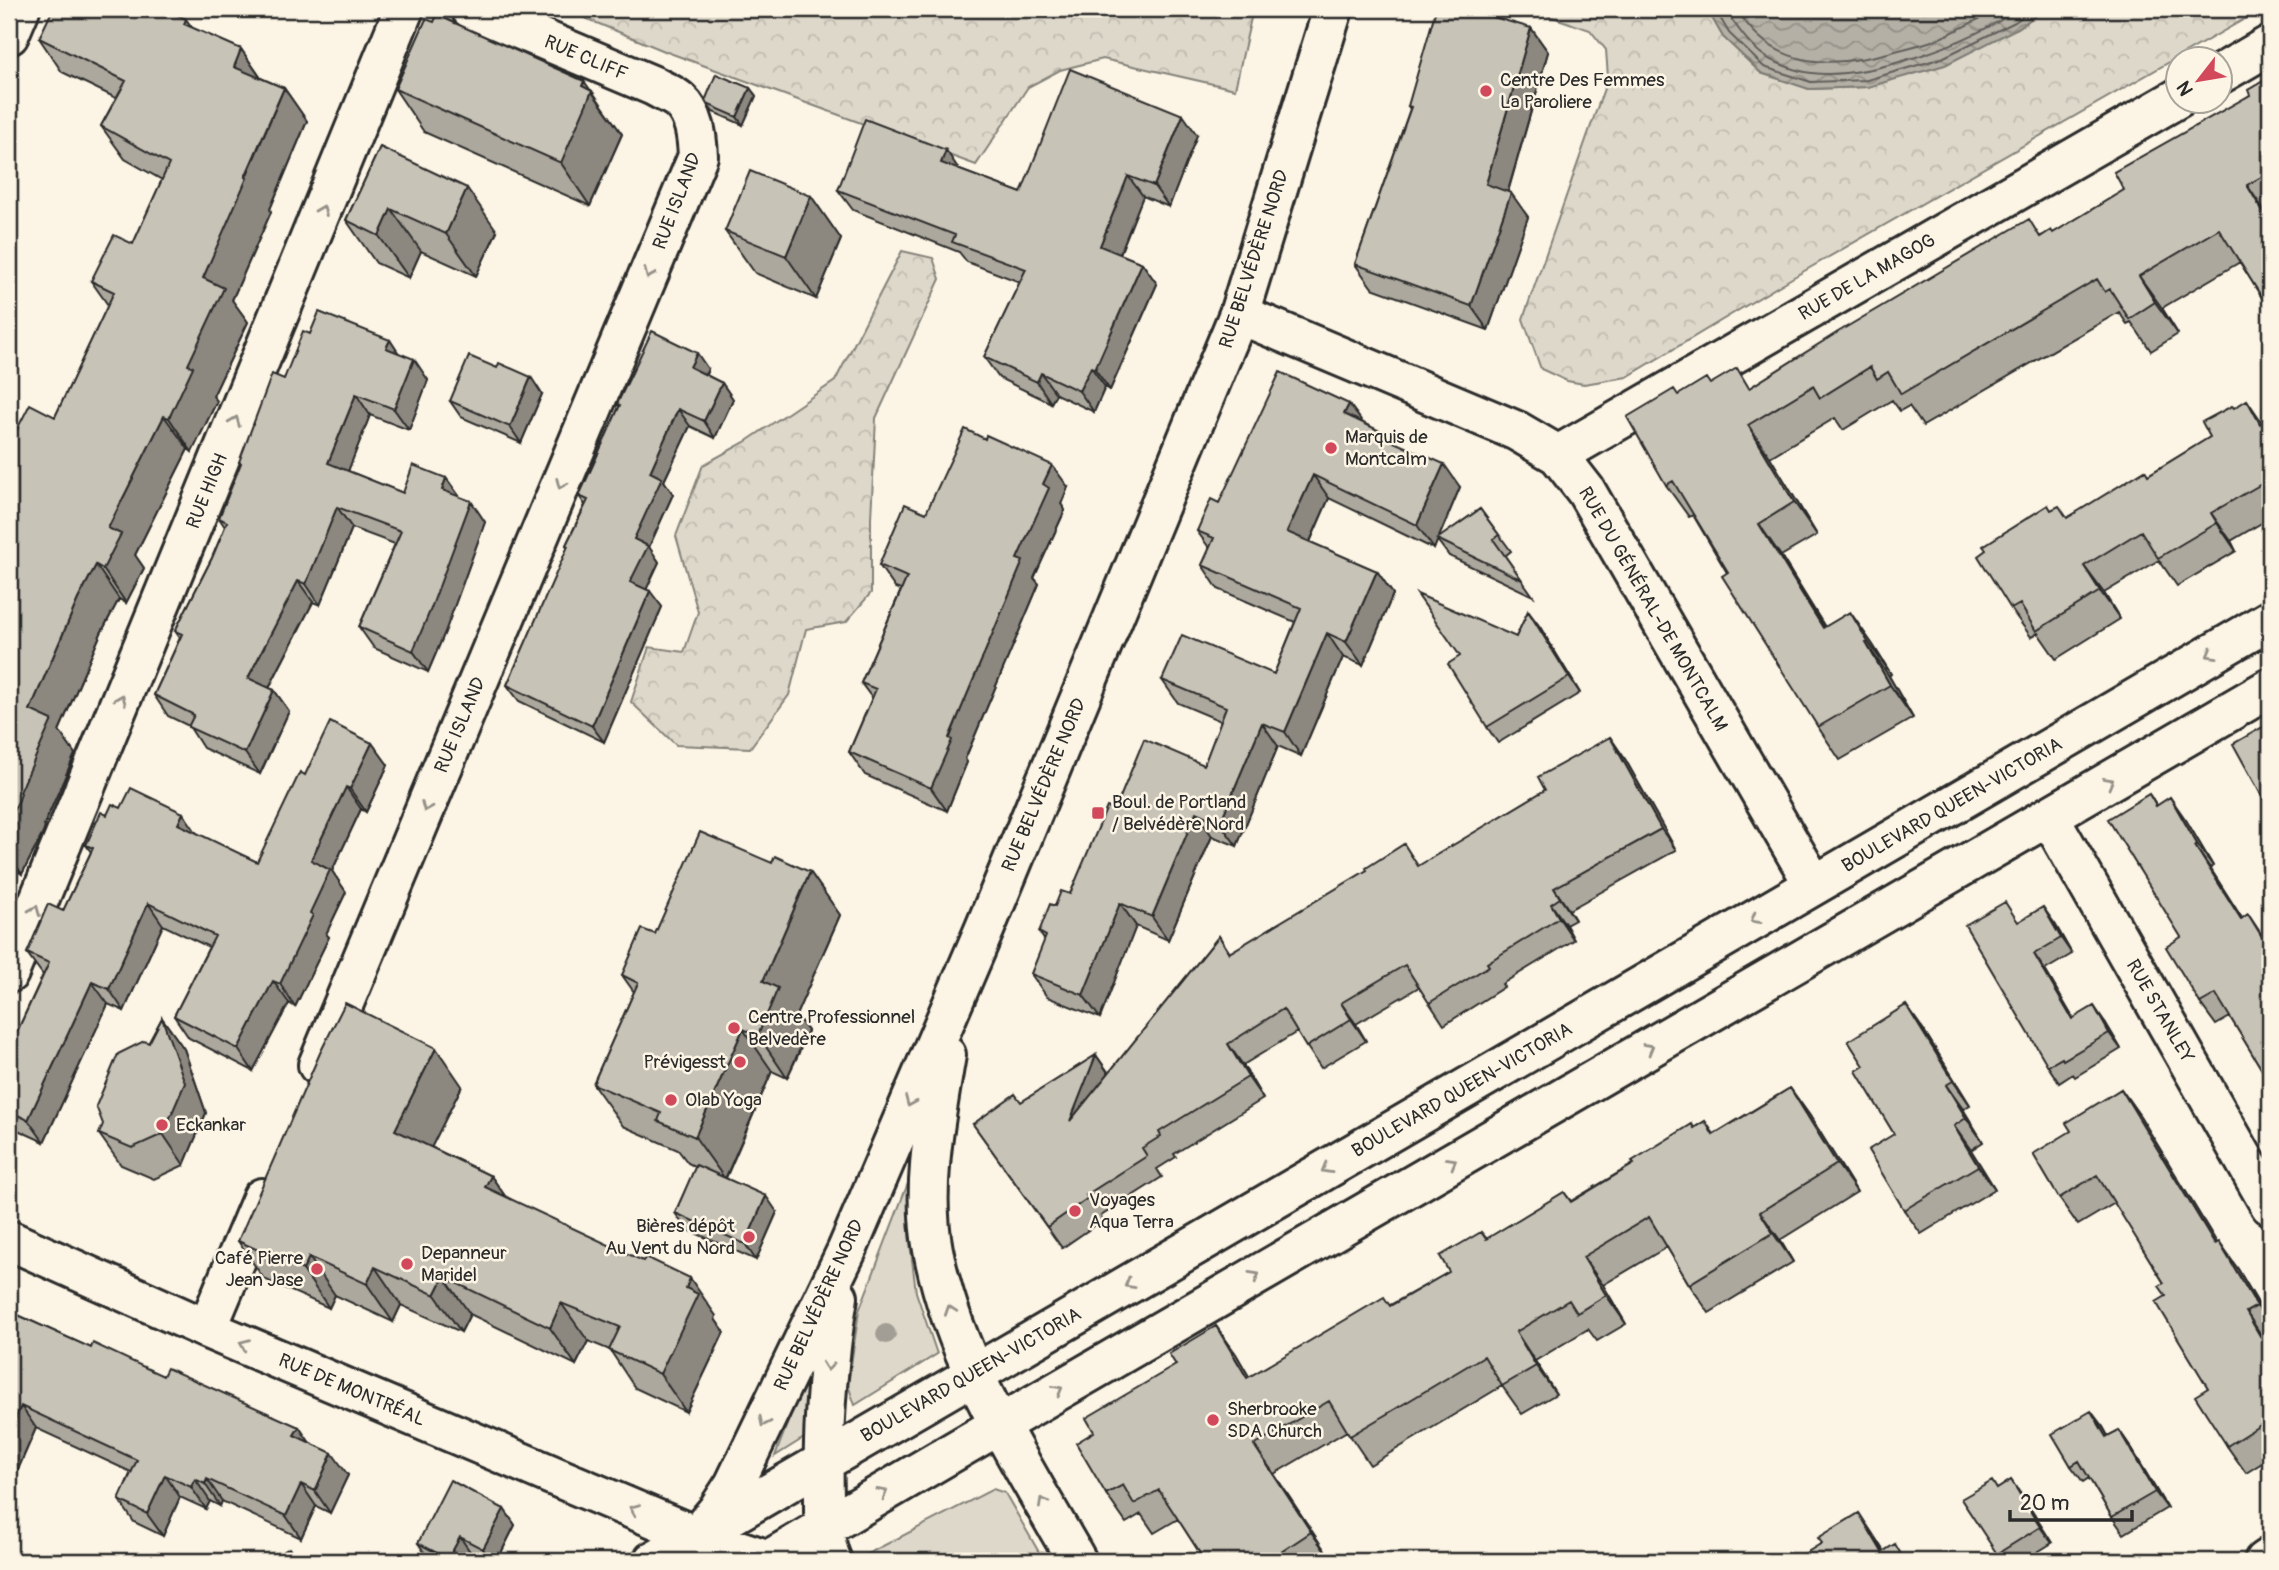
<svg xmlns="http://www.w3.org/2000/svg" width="2279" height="1570" font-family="Pangolin,sans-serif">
  <defs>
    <pattern id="forest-crowns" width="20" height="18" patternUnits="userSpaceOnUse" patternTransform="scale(1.75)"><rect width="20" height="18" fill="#ded8ca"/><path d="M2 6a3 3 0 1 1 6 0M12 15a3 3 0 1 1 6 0" fill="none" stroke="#bfbaae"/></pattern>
    <pattern id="water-waves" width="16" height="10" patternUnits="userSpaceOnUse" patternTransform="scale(1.75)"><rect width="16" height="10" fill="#b4b0a5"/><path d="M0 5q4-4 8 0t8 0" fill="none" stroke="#938f87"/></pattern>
  </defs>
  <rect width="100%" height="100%" fill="#fcf5e5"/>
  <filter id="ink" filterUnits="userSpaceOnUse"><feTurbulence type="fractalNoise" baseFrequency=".0143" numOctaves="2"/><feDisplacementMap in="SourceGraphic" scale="14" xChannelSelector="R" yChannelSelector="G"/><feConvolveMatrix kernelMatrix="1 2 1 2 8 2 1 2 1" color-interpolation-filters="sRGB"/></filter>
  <g filter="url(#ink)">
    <path fill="#ded8ca" stroke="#84827a" stroke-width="2" d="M 908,1183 L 909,1235 L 916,1292 L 937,1354 L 855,1405 L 848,1385 L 859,1311 Z
      M 807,1373 L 807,1436 L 775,1456 Z
      M 993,1489 L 1005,1493 L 1044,1561 L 854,1561 Z"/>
    <path fill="url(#forest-crowns)" stroke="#84827a" stroke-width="2" d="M 563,9 L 1253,9 L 1235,89 L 1103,59 L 1060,70 L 1028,87 L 976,165 L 667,52 Z
      M 1529,9 L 1707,9 L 1723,37 L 1761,73 L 1809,89 L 1868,87 L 2018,28 L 2045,9 L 2262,9 L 1792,278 L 1627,377 L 1584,384 L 1567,381 L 1541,369 L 1523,319 L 1608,77 L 1606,50 L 1590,30 Z
      M 902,251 L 933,258 L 940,279 L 876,418 L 871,518 L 871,593 L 846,622 L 806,629 L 789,695 L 750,748 L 676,745 L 631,702 L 649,647 L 684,652 L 698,612 L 676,536 L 703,465 L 745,442 L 835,381 Z"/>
    <path fill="url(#water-waves)" stroke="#7d7b74" stroke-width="2" d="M 1707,9 L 2045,9 L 2018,28 L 1945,65 L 1868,87 L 1809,89 L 1761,73 L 1723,37 Z"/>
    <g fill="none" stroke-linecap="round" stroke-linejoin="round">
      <path stroke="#62605c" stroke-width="2" d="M 1715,9 L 1729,33 L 1764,67 L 1811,82 L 1867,80 L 1942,58 L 2015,22 L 2033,9
        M 1725,9 C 1735,25 1754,52 1771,60 C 1782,65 1800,72 1812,73 C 1868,80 1973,42 2018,9
        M 1737,9 C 1774,73 1837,68 1899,50 C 1911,47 1924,44 1935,40 C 1957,31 1978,19 1998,9"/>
      <defs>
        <path id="minor" d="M 9,35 L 20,9
          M 2220,74 L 2270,45
          M 1239,314 L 1517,431 L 1558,455 L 1586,491 L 1814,885
          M 1558,455 L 2178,98
          M 2049,816 L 2270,1205
          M 9,973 L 404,9
          M 318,1065 L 698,156 C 697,137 695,115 680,101 C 674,95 662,91 654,86 L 471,9
          M 9,1240 L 207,1329 L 696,1536
          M 207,1329 L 262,1198
          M 973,1375 L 2270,620
          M 999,1425 L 2270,688
          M 2264,1561 L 2270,1557"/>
        <path id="major" d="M 946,1055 C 936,1115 921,1188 933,1250 C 955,1364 1021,1462 1077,1561
          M 696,1536 L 717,1511 L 734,1485 L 847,1250 L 985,928 L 1239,314 L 1333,9
          M 696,1536 L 772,1561
          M 653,1561 L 973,1375
          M 767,1561 L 999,1425
          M 832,1561 C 823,1542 824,1518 824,1497 C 822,1428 827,1365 838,1297"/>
      </defs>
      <use href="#minor" stroke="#2b2b2b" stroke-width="44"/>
      <use href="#major" stroke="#2b2b2b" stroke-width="44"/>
      <use href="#minor" stroke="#fcf5e5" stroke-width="38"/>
      <use href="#major" stroke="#fcf5e5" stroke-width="38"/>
    </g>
    <circle fill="#a29e95" cx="886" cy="1334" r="10"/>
    <path fill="#aca89d" stroke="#2b2b2b" stroke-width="2" d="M 192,28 L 241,49 L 261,78 L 284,88 L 307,121 L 270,209 L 271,212 L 232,300 L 248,322 L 213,396 L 217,401 L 192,452 L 188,449 L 135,555 L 144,568 L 126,603 L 119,599 L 101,633 L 59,731 L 75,754 L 44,825 L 45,827 L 43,833 L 22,874 L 9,866 L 9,452 L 11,448 L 9,445 L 55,417 L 108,305 L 91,281 L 133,244 L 162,180 L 125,159 L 101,126 L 116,98 L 62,72 L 39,38 Z
      M 1531,28 L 1548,52 L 1508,192 L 1528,217 L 1488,330 L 1372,288 L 1355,264 L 1410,109 L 1408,106 Z
      M 2270,77 L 2270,311 L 2240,262 L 2162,308 L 2178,334 L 2151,351 L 2131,322 L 2127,324 L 2119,312 L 1923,426 L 1909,406 L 1900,411 L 1892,400 L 1843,430 L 1835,418 L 1770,457 L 1817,535 L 1781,556 L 1825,627 L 1850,612 L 1873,645 L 1891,674 L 1889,676 L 1913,718 L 1840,760 L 1818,727 L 1693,515 L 1689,517 L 1666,485 L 1678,395 L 1710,384 L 1750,388 L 2041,236 L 2053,233 L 2124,190 L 2250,95 Z
      M 750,88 L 756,96 L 743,125 L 713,112 L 707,104 Z
      M 395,89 L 591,90 L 592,91 L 622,134 L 590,206 L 424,132 Z
      M 1197,135 L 1169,207 L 1143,196 L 1120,254 L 1142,263 L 1157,284 L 1110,390 L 1105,387 L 1094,412 L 1056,394 L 1051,403 L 999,378 L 984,357 L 1020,282 L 967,262 L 959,252 L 853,210 L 838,190 L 960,170 L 1021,193 Z
      M 380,147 L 497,231 L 476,276 L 421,251 L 409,278 L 376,263 L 346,220 Z
      M 811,196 L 841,239 L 816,299 L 755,273 L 725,231 Z
      M 310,334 L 390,340 L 398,353 L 428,380 L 409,430 L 370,415 L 348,471 L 403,493 L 446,478 L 460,497 L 485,522 L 445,632 L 428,672 L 374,648 L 359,627 L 395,544 L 352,528 L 320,605 L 313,602 L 269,688 L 274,690 L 289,711 L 260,774 L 203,748 L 189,726 L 168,716 L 154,695 L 180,638 L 175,631 L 212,558 L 225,527 L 219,518 L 241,464 L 239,462 L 284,379 Z
      M 708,369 L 706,375 L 722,383 L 733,399 L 715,438 L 690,426 L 664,481 L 673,494 L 649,547 L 659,562 L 646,589 L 662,607 L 604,742 L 519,701 L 507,685 L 568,548 L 566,545 L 585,505 L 579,496 L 619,407 L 617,404 Z
      M 542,394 L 521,443 L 461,417 L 450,401 Z
      M 1349,404 L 1363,423 L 1460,487 L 1438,539 L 1480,509 L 1511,551 L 1505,556 L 1533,596 L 1449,556 L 1437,540 L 1434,549 L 1329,498 L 1310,542 L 1377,571 L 1393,594 L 1363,665 L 1343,657 L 1301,756 L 1278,746 L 1237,846 L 1212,836 L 1168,940 L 1136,926 L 1100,1018 L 1047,997 L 1031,974 L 1045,941 L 1039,932 L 1055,906 L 1070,894 L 1115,810 L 1204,765 L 1221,721 L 1178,703 L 1162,680 L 1274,674 L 1295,622 L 1218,589 L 1202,565 L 1210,549 L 1197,531 L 1219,503 Z
      M 2234,408 L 2262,423 L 2270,420 L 2270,518 L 2231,541 L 2236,551 L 2177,586 L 2159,560 L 2104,593 L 2120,619 L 2056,659 L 2038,633 L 2031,637 L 2011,609 L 2051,510 L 2067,518 L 2148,475 L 2210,437 Z
      M 1068,487 L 1061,504 L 1065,510 L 1034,578 L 1039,584 L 965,759 L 967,762 L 947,811 L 865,775 L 849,752 L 872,698 L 861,683 L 901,590 L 895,588 L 879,565 L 926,513 Z
      M 1528,611 L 1540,627 L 1580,693 L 1498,743 L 1487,727 L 1516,637 Z
      M 2270,723 L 2270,808 L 2264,800 Z
      M 1610,737 L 1625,759 L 1676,850 L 1569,910 L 1575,920 L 1566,925 L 1574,940 L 1502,984 L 1504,987 L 1444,1025 L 1419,987 L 1356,1024 L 1366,1041 L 1321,1068 L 1297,1032 L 1243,1065 L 1263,1099 L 1174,1154 L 1176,1157 L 1157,1169 L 1162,1177 L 1101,1216 L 1103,1220 L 1062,1248 L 973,1124 L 1021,1102 L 1096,1055 L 1109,1073 L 1219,936 L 1230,953 L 1419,866 L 1545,790 Z
      M 372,743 L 388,765 L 366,812 L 361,809 L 332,871 L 346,892 L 326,934 L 329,937 L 295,1007 L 289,1003 L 253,1071 L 189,1038 L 174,1016 L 209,947 L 163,925 L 124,1011 L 108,1004 L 44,1142 L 9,1126 L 9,1049 L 43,975 L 27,953 L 63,911 L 91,852 L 86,845 L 107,815 L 121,808 L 197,834 L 257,862 L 305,775 Z
      M 2149,794 L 2157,805 L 2186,820 L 2213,866 L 2210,868 L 2242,918 L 2264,936 L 2270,947 L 2270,1083 L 2230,1017 L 2216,1025 L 2200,1003 Z
      M 772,863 L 810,872 L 840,915 L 796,1015 L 808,1031 L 798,1055 L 787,1078 L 772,1071 L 726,1178 L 777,1212 L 756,1260 L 686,1229 L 675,1213 L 696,1167 L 688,1163 L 678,1150 L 623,1126 L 593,1084 L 634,992 L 622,975 L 655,934 Z
      M 2019,922 L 2055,924 L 2072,954 L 2045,970 L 2073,1018 L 2105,1022 L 2121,1049 L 2075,1077 L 2073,1074 L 2059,1083 L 2048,1066 Z
      M 162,1018 L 184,1049 L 206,1113 L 184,1165 L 154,1179 L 121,1165 L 99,1134 Z
      M 1923,1029 L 1970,1105 L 1963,1109 L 1983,1142 L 1971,1150 L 1995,1189 L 1921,1234 L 1904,1210 Z
      M 462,1086 L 431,1147 L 491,1176 L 505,1196 L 716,1316 L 715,1319 L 724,1332 L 686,1412 L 635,1388 L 610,1350 L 588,1341 L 576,1365 L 470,1314 L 461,1332 L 401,1305 L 393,1322 L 335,1295 L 329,1308 L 264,1279 L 238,1241 Z
      M 1790,1088 L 1810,1116 L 1857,1192 L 1780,1240 L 1793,1262 L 1709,1313 L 1689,1284 L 1667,1247 L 1603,1285 L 1626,1324 L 1597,1341 L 1588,1329 L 1535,1361 L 1556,1394 L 1522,1414 L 1502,1386 L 1370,1465 L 1347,1431 L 1274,1474 L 1331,1560 L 1330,1561 L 1205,1561 L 1178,1519 L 1154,1533 L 1141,1514 L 1126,1523 L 1106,1494 L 1094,1432 L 1176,1365 L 1216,1326 L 1236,1354 L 1249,1377 L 1390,1305 L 1449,1272 L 1481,1232 L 1487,1239 L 1564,1192 L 1571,1201 L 1705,1121 L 1714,1134 Z
      M 2121,1089 L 2140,1116 L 2217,1243 L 2238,1269 L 2270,1323 L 2270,1336 L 2265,1339 L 2270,1348 L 2270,1458 L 2246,1473 L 2227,1446 L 2208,1388 L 2166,1296 L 2164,1283 L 2115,1203 L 2078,1225 L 2059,1198 L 2071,1131 Z
      M 9,1311 L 91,1348 L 163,1376 L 299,1427 L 310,1443 L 348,1475 L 330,1513 L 316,1506 L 301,1538 L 222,1501 L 220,1506 L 210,1501 L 206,1509 L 180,1497 L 163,1536 L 134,1522 L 119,1500 L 131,1472 L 36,1428 L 9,1490 Z
      M 2103,1427 L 2108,1436 L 2119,1430 L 2130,1446 L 2167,1508 L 2124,1534 L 2112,1517 L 2089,1478 L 2083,1482 L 2071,1466 Z
      M 1998,1489 L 2023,1497 L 2052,1543 L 2023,1561 L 2002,1561 L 1997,1554 Z
      M 504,1509 L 515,1525 L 497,1561 L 487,1561 L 471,1553 L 467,1561 L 433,1561 L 429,1559 L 418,1543 Z"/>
    <path fill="#8c8880" stroke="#2b2b2b" stroke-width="2" d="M 186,19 L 210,53 L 184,24 Z
      M 1531,28 L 1548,52 L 1503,208 L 1486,184 Z
      M 241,49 L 264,83 L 234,67 Z
      M 584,81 L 622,134 L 590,206 L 561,163 Z
      M 284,88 L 307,121 L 270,209 L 271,212 L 232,300 L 248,322 L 213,396 L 217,401 L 192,452 L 169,418 L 188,365 L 203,278 Z
      M 750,88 L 756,96 L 743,125 L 737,117 Z
      M 1183,115 L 1197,135 L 1169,207 L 1154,186 Z
      M 946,150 L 960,171 L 941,163 Z
      M 1128,176 L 1143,196 L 1115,266 L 1100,246 Z
      M 2247,185 L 2270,219 L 2270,224 Z
      M 467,188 L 497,231 L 476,276 L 446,234 Z
      M 1511,193 L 1528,217 L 1488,330 L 1471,306 Z
      M 811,196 L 841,239 L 816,299 L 786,256 Z
      M 391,209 L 421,251 L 409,278 L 379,236 Z
      M 1142,263 L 1157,284 L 1110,390 L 1095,369 Z
      M 2139,276 L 2162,308 L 2178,334 L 2155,302 Z
      M 390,340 L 404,361 L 386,348 Z
      M 697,353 L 708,369 L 701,384 L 690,367 Z
      M 414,359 L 428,380 L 409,430 L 394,409 Z
      M 1091,367 L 1105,387 L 1094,412 L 1079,391 Z
      M 1041,373 L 1056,394 L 1051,403 L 1037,382 Z
      M 531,377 L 542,394 L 521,443 L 510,427 Z
      M 722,383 L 733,399 L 715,438 L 704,421 Z
      M 356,394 L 370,415 L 343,484 L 328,463 Z
      M 2247,400 L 2266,428 L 2260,424 Z
      M 1349,404 L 1366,427 L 1344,414 Z
      M 678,409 L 690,426 L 664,481 L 673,494 L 649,547 L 659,562 L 642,599 L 630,582 L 634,539 L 650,472 Z
      M 164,416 L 188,449 L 135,555 L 144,568 L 126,603 L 103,569 L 108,528 Z
      M 1748,425 L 1770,457 L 1817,535 L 1794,502 Z
      M 1444,464 L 1460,487 L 1434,549 L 1417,525 Z
      M 1052,465 L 1068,487 L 1061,504 L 1065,510 L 1034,578 L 1039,584 L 965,759 L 967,762 L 947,811 L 931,788 L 1017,559 L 1043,484 Z
      M 1313,475 L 1329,498 L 1304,555 L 1287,532 Z
      M 446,478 L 461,499 L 442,490 Z
      M 471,501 L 485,522 L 445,632 L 428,672 L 413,651 Z
      M 337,507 L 352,528 L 320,605 L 306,584 Z
      M 2211,513 L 2231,541 L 2236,551 L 2217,523 Z
      M 1759,524 L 1781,556 L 1845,660 L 1823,628 Z
      M 96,565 L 119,599 L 101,633 L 59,731 L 75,754 L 44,825 L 45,827 L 43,833 L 22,874 L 9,855 L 9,819 L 30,710 L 78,599 Z
      M 2084,566 L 2104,593 L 2120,619 L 2100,591 Z
      M 1377,571 L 1393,594 L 1363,665 L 1346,642 Z
      M 298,581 L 313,602 L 263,699 L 248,678 Z
      M 650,591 L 662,607 L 604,742 L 592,726 Z
      M 1528,611 L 1540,627 L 1580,693 L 1569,677 Z
      M 1850,612 L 1873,645 L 1891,674 L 1868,642 Z
      M 1327,633 L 1343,657 L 1301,756 L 1285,732 Z
      M 1866,643 L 1889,676 L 1913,718 L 1890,685 Z
      M 274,690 L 289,711 L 260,774 L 245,753 Z
      M 1262,723 L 1278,746 L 1237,846 L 1220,823 Z
      M 1610,737 L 1625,759 L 1676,850 L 1661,829 Z
      M 372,743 L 388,765 L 366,812 L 350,789 Z
      M 346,787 L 361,809 L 332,871 L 346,892 L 326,934 L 329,937 L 295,1007 L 280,984 L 310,913 L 311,860 Z
      M 2170,797 L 2186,820 L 2213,866 L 2197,844 Z
      M 1196,812 L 1212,836 L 1168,940 L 1152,917 Z
      M 183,813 L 198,835 L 178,824 Z
      M 2195,846 L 2210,868 L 2256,941 L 2241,919 Z
      M 810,872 L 840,915 L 796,1015 L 808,1031 L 787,1078 L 758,1035 L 763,981 Z
      M 1554,888 L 1569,910 L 1575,920 L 1560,898 Z
      M 148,903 L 163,925 L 124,1011 L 109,989 Z
      M 1120,903 L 1136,926 L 1100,1018 L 1083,995 Z
      M 1551,904 L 1566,925 L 1574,940 L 1559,918 Z
      M 2043,907 L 2055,924 L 2072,954 L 2061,938 Z
      M 2248,914 L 2270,947 L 2270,950 Z
      M 2034,954 L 2045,970 L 2083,1035 L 2072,1019 Z
      M 273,981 L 289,1003 L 253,1071 L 238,1049 Z
      M 92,982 L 108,1004 L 44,1142 L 28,1120 Z
      M 1341,1003 L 1356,1024 L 1366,1041 L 1351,1019 Z
      M 1906,1005 L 1923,1029 L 1970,1105 L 1953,1081 Z
      M 2094,1006 L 2105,1022 L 2121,1049 L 2109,1033 Z
      M 162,1018 L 184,1049 L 206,1113 L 184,1165 L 163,1134 Z
      M 743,1029 L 772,1071 L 725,1179 L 695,1137 Z
      M 1228,1044 L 1243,1065 L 1263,1099 L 1248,1077 Z
      M 436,1048 L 462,1086 L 421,1168 L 395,1130 Z
      M 1096,1055 L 1111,1077 L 1070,1121 Z
      M 1946,1085 L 1963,1109 L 1983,1142 L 1966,1118 Z
      M 1790,1088 L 1810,1116 L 1857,1192 L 1837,1164 Z
      M 2121,1089 L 2140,1116 L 2234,1271 L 2215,1244 Z
      M 1954,1126 L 1971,1150 L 1995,1189 L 1978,1166 Z
      M 491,1176 L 517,1213 L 485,1187 Z
      M 766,1196 L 777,1212 L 756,1260 L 745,1244 Z
      M 1760,1212 L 1780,1240 L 1793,1262 L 1773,1233 Z
      M 2219,1242 L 2238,1269 L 2270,1325 L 2257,1306 Z
      M 309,1257 L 335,1295 L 329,1308 L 303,1270 Z
      M 1583,1257 L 1603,1285 L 1626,1324 L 1606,1295 Z
      M 375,1267 L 401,1305 L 393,1322 L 367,1284 Z
      M 444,1277 L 470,1314 L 461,1332 L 435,1295 Z
      M 690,1278 L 716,1316 L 715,1319 L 724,1332 L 686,1412 L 660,1374 L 686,1288 Z
      M 561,1303 L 588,1341 L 576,1365 L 550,1328 Z
      M 2246,1312 L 2270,1348 L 2270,1353 Z
      M 1216,1326 L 1236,1354 L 1267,1407 L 1247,1378 Z
      M 1516,1332 L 1535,1361 L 1556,1394 L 1536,1366 Z
      M 21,1406 L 36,1428 L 9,1490 L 9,1433 Z
      M 2091,1411 L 2103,1427 L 2118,1454 L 2106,1437 Z
      M 299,1427 L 314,1449 L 294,1435 Z
      M 2119,1430 L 2130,1446 L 2167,1508 L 2155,1492 Z
      M 1254,1445 L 1274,1474 L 1331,1560 L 1311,1532 Z
      M 332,1453 L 348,1475 L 330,1513 L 315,1491 Z
      M 165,1475 L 180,1497 L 163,1536 L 147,1514 Z
      M 195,1479 L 210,1501 L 206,1509 L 191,1487 Z
      M 207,1479 L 222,1501 L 220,1506 L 205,1484 Z
      M 2011,1480 L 2023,1497 L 2052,1543 L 2040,1527 Z
      M 301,1484 L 316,1506 L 301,1538 L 286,1516 Z
      M 504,1509 L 515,1525 L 497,1561 L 492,1561 L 483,1549 Z
      M 1859,1513 L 1873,1534 L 1890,1561 L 1882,1552 Z
      M 460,1537 L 471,1553 L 467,1561 L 450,1561 L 448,1559 Z"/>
    <path fill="#c8c3b7" stroke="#2b2b2b" stroke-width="2" d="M 53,9 L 165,9 L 186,19 L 184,24 L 241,49 L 234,67 L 284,88 L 245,177 L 247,178 L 203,278 L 224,288 L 188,365 L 193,367 L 169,418 L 164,416 L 108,528 L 121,534 L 103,569 L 96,565 L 78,599 L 30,710 L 52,720 L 20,792 L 21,793 L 19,800 L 9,819 L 9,452 L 12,446 L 9,445 L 30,404 L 55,417 L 114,292 L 91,281 L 114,235 L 133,244 L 169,164 L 101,126 L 126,81 L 39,38 Z
      M 1436,9 L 1466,9 L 1531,28 L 1486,184 L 1511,193 L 1471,306 L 1355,264 L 1411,107 L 1408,106 Z
      M 437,15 L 584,81 L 582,86 L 592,91 L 561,163 L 395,89 L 426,19 L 434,22 Z
      M 1070,69 L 1183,115 L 1154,186 L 1128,176 L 1100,246 L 1142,263 L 1095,369 L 1091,367 L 1079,391 L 1041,373 L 1037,382 L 984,357 L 1026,269 L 952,242 L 955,235 L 838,190 L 865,119 L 946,150 L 941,163 L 1021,193 Z
      M 716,74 L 750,88 L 737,117 L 707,104 L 705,101 Z
      M 2270,77 L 2270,172 L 2247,185 L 2270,224 L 2270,306 L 2268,307 L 2219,229 L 2139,276 L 2155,302 L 2129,319 L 2110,289 L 2105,292 L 2097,279 L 1901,394 L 1888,372 L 1877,379 L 1870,367 L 1820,398 L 1813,386 L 1748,425 L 1794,502 L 1759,524 L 1823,628 L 1850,612 L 1868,642 L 1866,643 L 1890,685 L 1818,727 L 1722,576 L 1728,572 L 1673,481 L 1666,485 L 1627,417 L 1674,389 L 1678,395 L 1706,378 L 1710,384 L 1737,368 L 1749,388 L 1838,332 L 2029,219 L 2040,237 L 2051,230 L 2053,233 L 2124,190 L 2114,172 L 2250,95 L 2248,90 Z
      M 380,147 L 467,188 L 446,234 L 391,209 L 379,236 L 346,220 Z
      M 750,171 L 811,196 L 786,256 L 725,231 Z
      M 319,312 L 390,340 L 386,348 L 414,359 L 394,409 L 356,394 L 328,463 L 403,493 L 413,465 L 446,478 L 442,490 L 471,501 L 430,611 L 413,651 L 359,627 L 401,531 L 337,507 L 306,584 L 298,581 L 248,678 L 274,690 L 245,753 L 188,727 L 194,715 L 154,695 L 182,634 L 175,631 L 212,558 L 227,522 L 219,518 L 241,463 L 239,462 L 272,374 L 284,379 L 303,331 L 310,334 Z
      M 652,331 L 697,353 L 690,367 L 722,383 L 704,421 L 678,409 L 650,472 L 662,478 L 634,539 L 648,546 L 630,582 L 650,591 L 592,726 L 507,685 L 568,546 L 566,545 L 588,500 L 579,496 L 620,405 L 617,404 Z
      M 469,356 L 497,368 L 499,363 L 531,377 L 510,427 L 450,401 Z
      M 1280,372 L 1349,404 L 1344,414 L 1380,431 L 1378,435 L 1444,464 L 1417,525 L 1313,475 L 1287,532 L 1377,571 L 1346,642 L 1327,633 L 1285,732 L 1262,723 L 1220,823 L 1196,812 L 1152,917 L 1120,903 L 1083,995 L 1031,974 L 1046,936 L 1039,932 L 1050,904 L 1055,906 L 1061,891 L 1070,894 L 1107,807 L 1115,810 L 1144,739 L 1204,765 L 1226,707 L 1162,680 L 1182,635 L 1274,674 L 1301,608 L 1202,565 L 1214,538 L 1197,531 L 1211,499 L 1219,503 Z
      M 2247,400 L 2260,424 L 2269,419 L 2270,420 L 2270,479 L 2211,513 L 2217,523 L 2158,558 L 2141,531 L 2084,566 L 2100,591 L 2036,631 L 2020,604 L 2011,609 L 1978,556 L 1986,550 L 1983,546 L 2048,505 L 2051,510 L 2059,506 L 2067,518 L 2145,470 L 2148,475 L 2210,437 L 2202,422 L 2232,406 L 2234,408 Z
      M 965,429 L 985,439 L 986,435 L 1052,465 L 1043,484 L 1049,488 L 1017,559 L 1023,561 L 949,738 L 952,740 L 931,788 L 849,752 L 876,689 L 861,683 L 907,577 L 879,565 L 905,504 L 926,513 Z
      M 1480,509 L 1499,535 L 1493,539 L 1522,580 L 1437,539 Z
      M 1417,594 L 1516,637 L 1528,611 L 1569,677 L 1487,727 L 1448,664 L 1460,656 Z
      M 330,722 L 372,743 L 350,789 L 346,787 L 311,860 L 330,870 L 310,913 L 313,915 L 280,984 L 273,981 L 238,1049 L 174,1016 L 215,936 L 148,903 L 109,989 L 92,982 L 28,1120 L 9,1111 L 9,1049 L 49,963 L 27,953 L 48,904 L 63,911 L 93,848 L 86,845 L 101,812 L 107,815 L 112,804 L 121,808 L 131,788 L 183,813 L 178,824 L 257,862 L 300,772 L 305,775 Z
      M 2270,723 L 2270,797 L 2264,800 L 2233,744 Z
      M 1610,737 L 1661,829 L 1554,888 L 1560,898 L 1551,904 L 1559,918 L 1487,963 L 1489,966 L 1429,1003 L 1405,965 L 1341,1003 L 1351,1019 L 1306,1047 L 1283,1009 L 1228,1044 L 1248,1077 L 1159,1132 L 1161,1136 L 1142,1148 L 1147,1156 L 1086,1195 L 1088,1198 L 1047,1227 L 973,1124 L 1015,1094 L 1021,1102 L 1096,1055 L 1070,1121 L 1219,936 L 1229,953 L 1367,870 L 1366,868 L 1404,844 L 1418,866 L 1545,790 L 1538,777 Z
      M 2149,794 L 2156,806 L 2170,797 L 2197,844 L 2195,846 L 2241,919 L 2248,914 L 2270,950 L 2270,1083 L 2216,994 L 2200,1003 L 2166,947 L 2181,937 L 2108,819 Z
      M 700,832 L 772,863 L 775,856 L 810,872 L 763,981 L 778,988 L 768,1012 L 758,1035 L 743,1029 L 695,1137 L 658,1121 L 661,1113 L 593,1084 L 638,983 L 622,975 L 642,929 L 655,934 Z
      M 2005,902 L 2018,922 L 2043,907 L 2061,938 L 2034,954 L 2072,1019 L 2094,1006 L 2109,1033 L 2063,1060 L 2062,1058 L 2048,1066 L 1965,925 Z
      M 345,1003 L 436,1048 L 395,1130 L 491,1176 L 485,1187 L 643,1261 L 646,1257 L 690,1278 L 686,1288 L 698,1294 L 660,1374 L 609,1350 L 620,1327 L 561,1303 L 550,1328 L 444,1277 L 435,1295 L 375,1267 L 367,1284 L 309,1257 L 303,1270 L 238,1241 L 320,1053 Z
      M 1906,1005 L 1953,1081 L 1946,1085 L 1966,1118 L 1954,1126 L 1978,1166 L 1904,1210 L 1868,1150 L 1894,1134 L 1856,1071 L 1864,1066 L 1848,1041 Z
      M 162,1018 L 185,1083 L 163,1134 L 132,1148 L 99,1134 L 103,1124 L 96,1106 L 118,1054 L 144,1041 L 149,1043 Z
      M 1790,1088 L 1837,1164 L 1760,1212 L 1773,1233 L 1689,1284 L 1649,1217 L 1583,1257 L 1606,1295 L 1577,1313 L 1569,1300 L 1516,1332 L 1536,1366 L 1502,1386 L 1484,1356 L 1350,1436 L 1329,1401 L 1254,1445 L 1311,1532 L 1278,1554 L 1282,1561 L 1205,1561 L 1159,1490 L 1134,1504 L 1123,1485 L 1106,1494 L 1076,1443 L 1094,1432 L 1086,1418 L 1176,1365 L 1169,1354 L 1216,1326 L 1247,1378 L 1384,1297 L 1390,1306 L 1449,1272 L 1440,1256 L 1481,1232 L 1486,1239 L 1564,1192 L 1571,1202 L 1634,1164 L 1632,1161 L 1692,1124 L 1694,1128 L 1705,1121 L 1713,1135 Z
      M 2121,1089 L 2215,1244 L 2219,1242 L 2257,1306 L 2246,1312 L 2270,1353 L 2270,1419 L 2227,1446 L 2195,1396 L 2208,1388 L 2156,1302 L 2166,1296 L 2159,1286 L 2164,1283 L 2097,1175 L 2059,1198 L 2033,1154 L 2071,1131 L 2066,1123 Z
      M 696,1165 L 766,1196 L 745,1244 L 675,1213 Z
      M 9,1311 L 91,1348 L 93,1343 L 163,1376 L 167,1368 L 299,1427 L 294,1435 L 332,1453 L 315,1491 L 301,1484 L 286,1516 L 207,1479 L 205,1484 L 195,1479 L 191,1487 L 165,1475 L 147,1514 L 119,1500 L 137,1460 L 21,1406 L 9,1433 Z
      M 2091,1411 L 2106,1437 L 2119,1430 L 2155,1492 L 2112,1517 L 2079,1461 L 2071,1466 L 2052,1434 Z
      M 450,1480 L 504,1509 L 483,1549 L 460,1537 L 448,1559 L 418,1543 Z
      M 2011,1480 L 2040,1527 L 1997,1554 L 1961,1499 L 1992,1481 L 1997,1489 Z
      M 1859,1513 L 1882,1552 L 1895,1544 L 1905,1561 L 1793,1561 L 1822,1543 L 1818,1538 Z
      M 289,1548 L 298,1561 L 269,1561 Z"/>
    <defs><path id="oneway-chevron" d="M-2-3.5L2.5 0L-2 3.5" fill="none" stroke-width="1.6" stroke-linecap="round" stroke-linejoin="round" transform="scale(1.75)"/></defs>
    <g stroke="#949088">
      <use href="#oneway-chevron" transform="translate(322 210) rotate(-68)"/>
      <use href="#oneway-chevron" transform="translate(649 274) rotate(113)"/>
      <use href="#oneway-chevron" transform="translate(235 421) rotate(-68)"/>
      <use href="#oneway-chevron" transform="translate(561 484) rotate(113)"/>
      <use href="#oneway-chevron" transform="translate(2211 654) rotate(150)"/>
      <use href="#oneway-chevron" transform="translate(121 699) rotate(-68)"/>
      <use href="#oneway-chevron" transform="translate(2109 782) rotate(-30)"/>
      <use href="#oneway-chevron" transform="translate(426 807) rotate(113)"/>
      <use href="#oneway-chevron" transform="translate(35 910) rotate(-68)"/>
      <use href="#oneway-chevron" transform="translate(1755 919) rotate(150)"/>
      <use href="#oneway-chevron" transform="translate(1649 1048) rotate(-30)"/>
      <use href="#oneway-chevron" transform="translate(910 1102) rotate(113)"/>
      <use href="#oneway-chevron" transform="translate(1452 1162) rotate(-30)"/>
      <use href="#oneway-chevron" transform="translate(1326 1169) rotate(150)"/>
      <use href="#oneway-chevron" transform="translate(1255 1276) rotate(-30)"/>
      <use href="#oneway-chevron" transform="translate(1129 1284) rotate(150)"/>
      <use href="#oneway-chevron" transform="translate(950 1310) rotate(-109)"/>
      <use href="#oneway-chevron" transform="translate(244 1344) rotate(-157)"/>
      <use href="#oneway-chevron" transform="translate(828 1366) rotate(96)"/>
      <use href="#oneway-chevron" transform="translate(1058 1390) rotate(-30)"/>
      <use href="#oneway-chevron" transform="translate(764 1422) rotate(116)"/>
      <use href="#oneway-chevron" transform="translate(883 1493) rotate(-30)"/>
      <use href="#oneway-chevron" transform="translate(1043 1502) rotate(-119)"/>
      <use href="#oneway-chevron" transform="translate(634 1509) rotate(-157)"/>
    </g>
  </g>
  <g fill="#d1495b" stroke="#fcf5e5" stroke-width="2.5">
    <circle cx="1486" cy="91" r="7"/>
    <circle cx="1331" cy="448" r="7"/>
    <rect x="1091" y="806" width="14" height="14" rx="3.5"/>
    <circle cx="734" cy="1028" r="7"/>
    <circle cx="740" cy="1062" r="7"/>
    <circle cx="671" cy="1100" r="7"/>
    <circle cx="162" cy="1125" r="7"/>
    <circle cx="1075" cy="1211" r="7"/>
    <circle cx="749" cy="1237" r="7"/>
    <circle cx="407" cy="1264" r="7"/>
    <circle cx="317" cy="1269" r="7"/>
    <circle cx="1213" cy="1420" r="7"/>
  </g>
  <g text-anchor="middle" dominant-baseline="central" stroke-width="5" stroke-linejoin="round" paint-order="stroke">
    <g font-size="19" fill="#2b2b2b" stroke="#fcf5e5">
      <text transform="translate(586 58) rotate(23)">RUE CLIFF</text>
      <text transform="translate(677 201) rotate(-69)">RUE ISLAND</text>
      <text transform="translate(1254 259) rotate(-72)">RUE BELVÉDÈRE NORD</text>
      <text transform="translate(1867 277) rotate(-30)">RUE DE LA MAGOG</text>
      <text transform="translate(207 491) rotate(-68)">RUE HIGH</text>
      <text transform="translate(1653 609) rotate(60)">RUE DU GÉNÉRAL-DE MONTCALM</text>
      <text transform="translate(460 725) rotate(-67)">RUE ISLAND</text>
      <text transform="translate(1044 785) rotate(-67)">RUE BELVÉDÈRE NORD</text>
      <text transform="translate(1952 805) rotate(-30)">BOULEVARD QUEEN-VICTORIA</text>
      <text transform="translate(2160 1011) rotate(60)">RUE STANLEY</text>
      <text transform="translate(1462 1090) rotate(-30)">BOULEVARD QUEEN-VICTORIA</text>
      <text transform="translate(819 1305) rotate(-65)">RUE BELVÉDÈRE NORD</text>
      <text transform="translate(971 1375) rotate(-30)">BOULEVARD QUEEN-VICTORIA</text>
      <text transform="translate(352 1390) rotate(23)">RUE DE MONTRÉAL</text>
    </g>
    <g font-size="19" fill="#2b2b2b" stroke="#fcf5e5" text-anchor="start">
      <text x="1500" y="80">Centre Des Femmes<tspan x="1500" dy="22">La Paroliere</tspan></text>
      <text x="1345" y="437">Marquis de<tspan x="1345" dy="22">Montcalm</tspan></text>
      <text x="1112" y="802">Boul. de Portland<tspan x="1112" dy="22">/ Belvédère Nord</tspan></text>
      <text x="748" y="1017">Centre Professionnel<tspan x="748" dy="22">Belvedère</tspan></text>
      <text x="726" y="1062" text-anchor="end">Prévigesst</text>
      <text x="685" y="1100">Olab Yoga</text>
      <text x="176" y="1125">Eckankar</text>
      <text x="1089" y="1200">Voyages<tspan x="1089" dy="22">Aqua Terra</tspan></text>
      <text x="735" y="1226" text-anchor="end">Bières dépôt<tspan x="735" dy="22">Au Vent du Nord</tspan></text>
      <text x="421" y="1253">Depanneur<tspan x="421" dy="22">Maridel</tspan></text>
      <text x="303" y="1258" text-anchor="end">Café Pierre<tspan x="303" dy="22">Jean Jase</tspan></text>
      <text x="1227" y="1409">Sherbrooke<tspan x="1227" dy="22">SDA Church</tspan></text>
    </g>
  </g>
  <rect width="2279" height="1570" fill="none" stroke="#fcf5e5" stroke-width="35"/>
  <rect x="18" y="18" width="2244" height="1535" fill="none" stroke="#2b2b2b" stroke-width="2.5" filter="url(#ink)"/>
  <g transform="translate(2199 80) rotate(239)"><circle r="33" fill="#fcf5e5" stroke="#a8a49b" stroke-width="2"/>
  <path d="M0-5L12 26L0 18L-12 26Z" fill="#d1495b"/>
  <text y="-10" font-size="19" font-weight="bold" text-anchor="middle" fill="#2b2b2b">N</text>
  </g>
  <path d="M2010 1510v10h122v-10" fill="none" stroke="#2b2b2b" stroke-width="3.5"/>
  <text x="2020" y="1510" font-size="21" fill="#2b2b2b" stroke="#fcf5e5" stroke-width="5" paint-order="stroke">20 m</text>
</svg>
